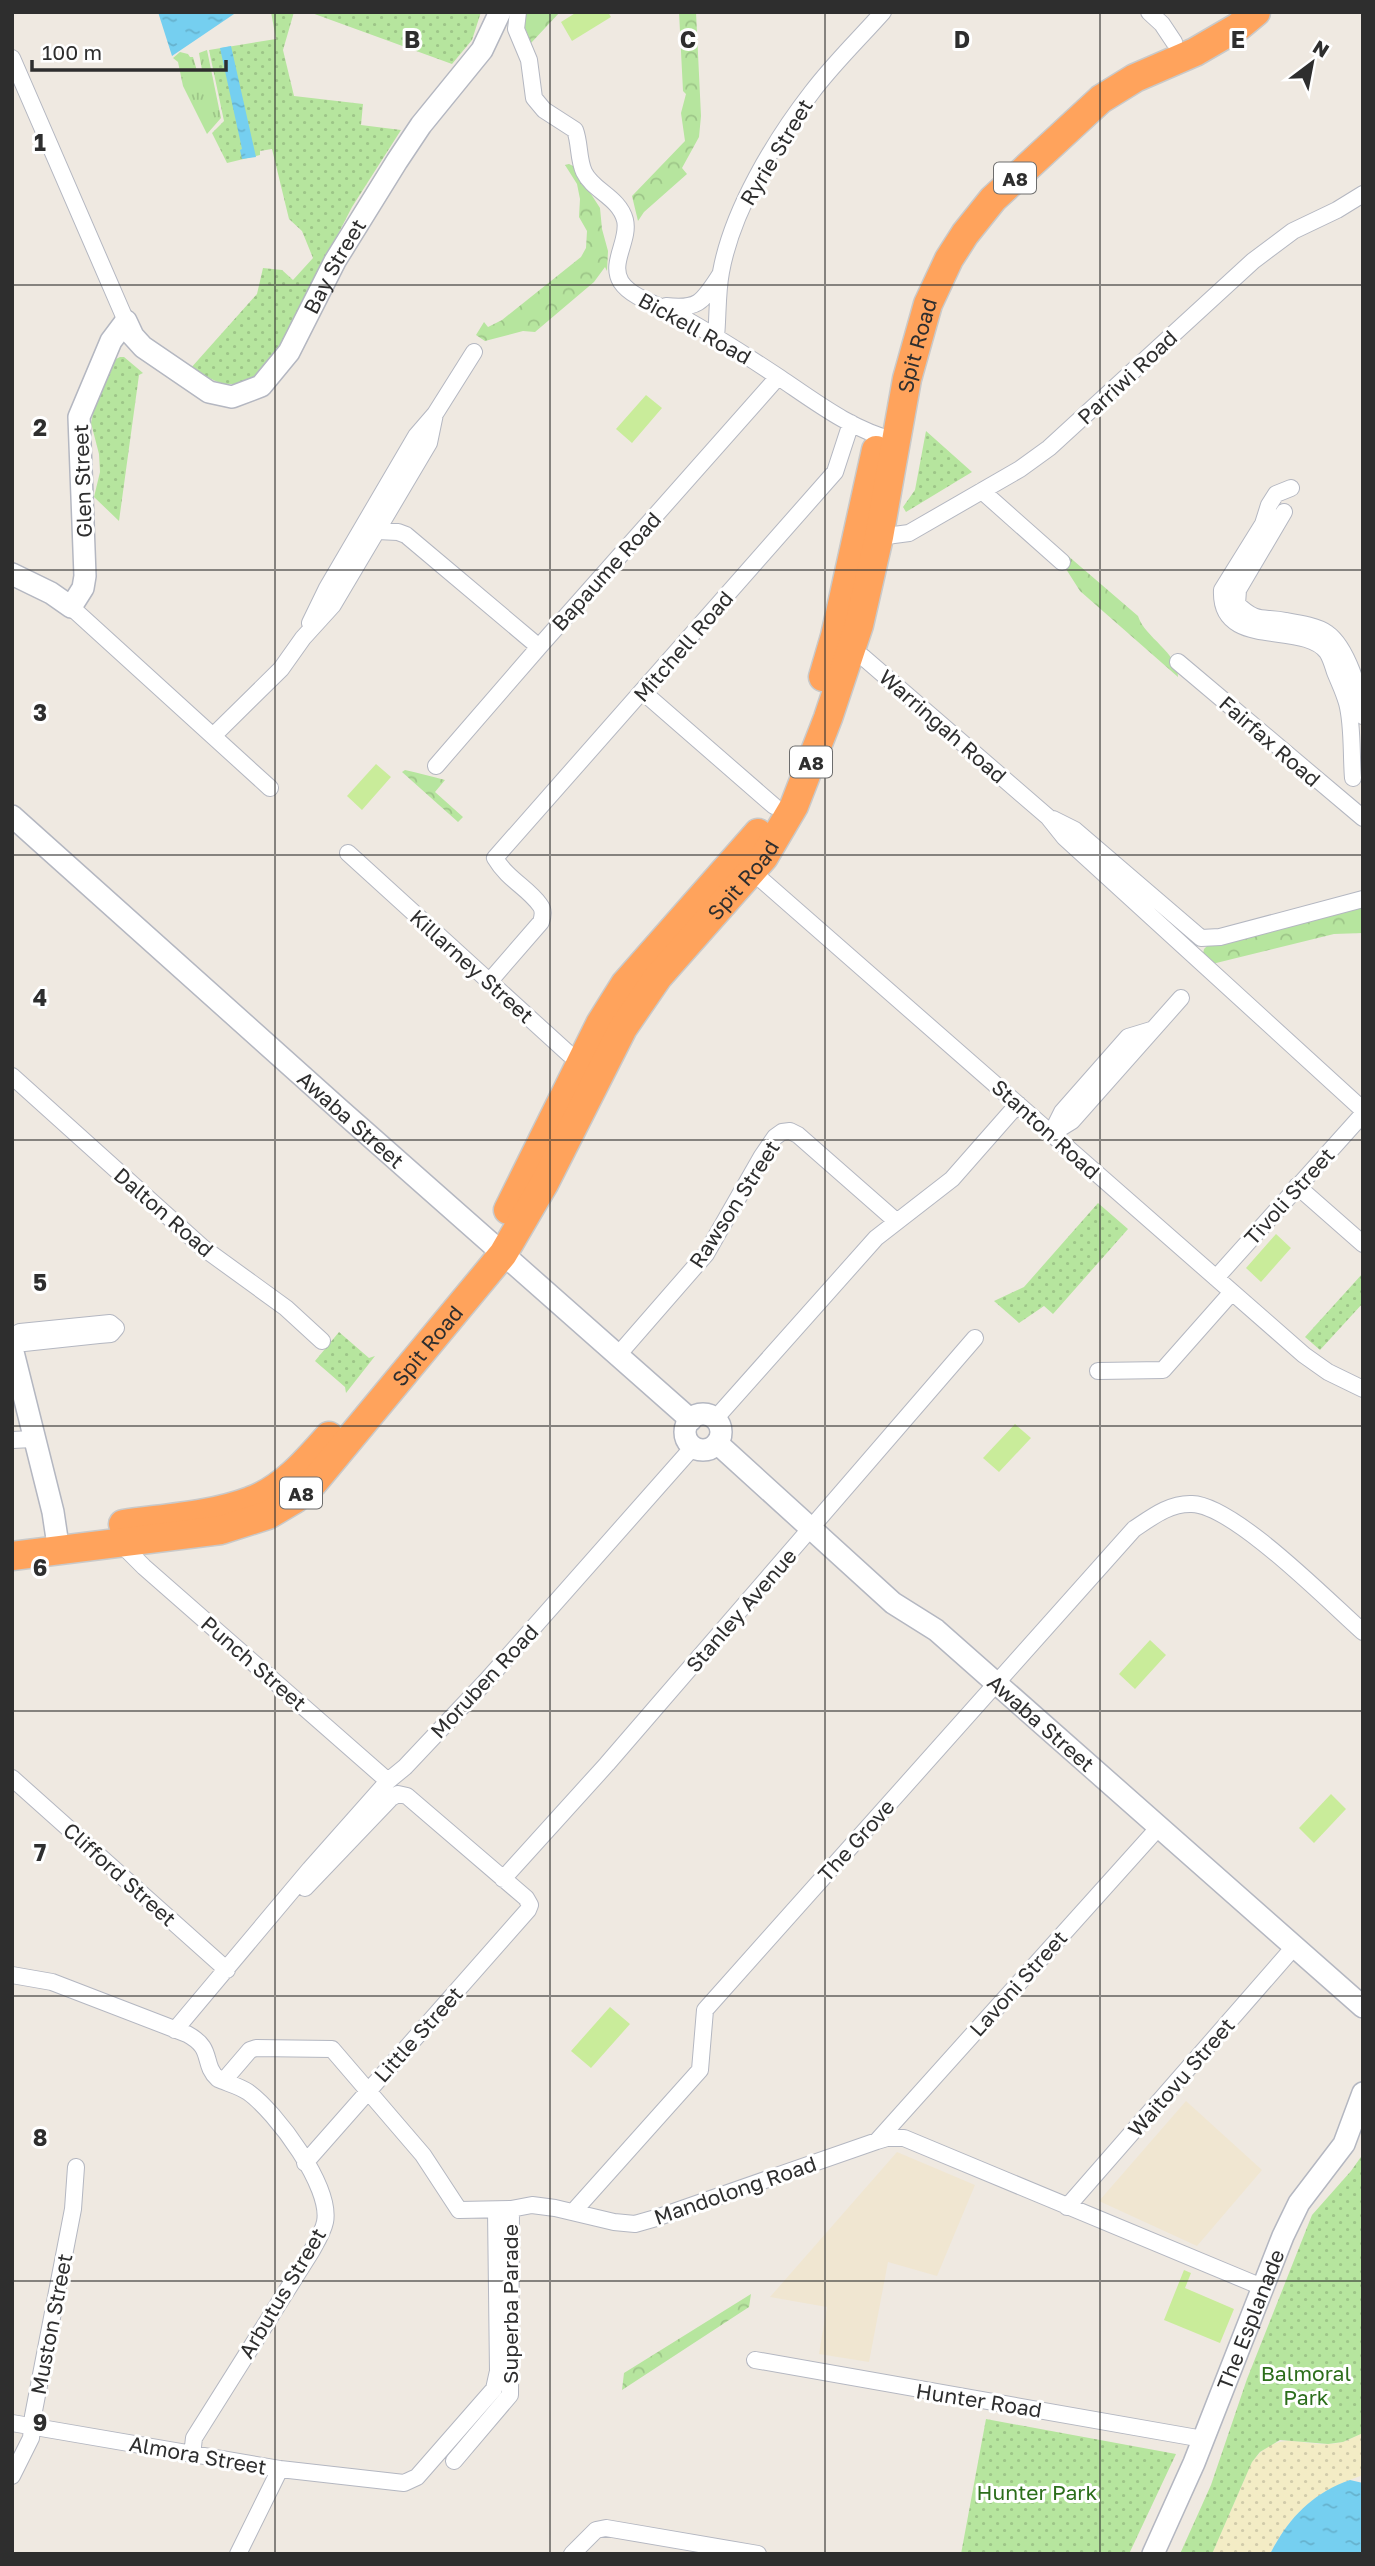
<svg xmlns="http://www.w3.org/2000/svg" width="1375" height="2566" font-family="'Golos Text',sans-serif">
  <defs>
    <pattern id="grass-tufts" width="24" height="20" patternUnits="userSpaceOnUse" patternTransform="scale(1.75)"><rect width="24" height="20" fill="#b6e59e"/><path d="M3 7l-1-3M5 7V3M7 7l1-3M15 17l-1-3M17 17v-4M19 17l1-3" fill="none" stroke="#9dc588"/></pattern>
    <pattern id="forest-crowns" width="20" height="18" patternUnits="userSpaceOnUse" patternTransform="scale(1.75)"><rect width="20" height="18" fill="#b6e59e"/><path d="M2 6a3 3 0 1 1 6 0M12 15a3 3 0 1 1 6 0" fill="none" stroke="#9dc588"/></pattern>
    <pattern id="sand-dots" width="8" height="8" patternUnits="userSpaceOnUse" patternTransform="scale(1.75)"><rect width="8" height="8" fill="#f3ecc5"/><path d="M2 2h.1M6 6h.1" fill="none" stroke="#d1cbaa" stroke-width="1.8" stroke-linecap="round"/></pattern>
    <pattern id="park-dots" width="8" height="8" patternUnits="userSpaceOnUse" patternTransform="scale(1.75)"><rect width="8" height="8" fill="#b6e59e"/><path d="M2 2h.1M6 6h.1" fill="none" stroke="#9dc588" stroke-width="1.8" stroke-linecap="round"/></pattern>
    <pattern id="water-ripples" width="26" height="14" patternUnits="userSpaceOnUse" patternTransform="scale(1.75)"><rect width="26" height="14" fill="#75cff0"/><path d="M2 4q2-2 4 0t4 0M15 11q2-2 4 0t4 0" fill="none" stroke="#66b2ce"/></pattern>
  </defs>
  <rect width="100%" height="100%" fill="#efe9e1"/>
  <path fill="#f0e6d1" d="M 1186,2101 L 1262,2170 L 1197,2246 L 1099,2201 Z
    M 897,2152 L 975,2185 L 937,2276 L 888,2262 L 869,2362 L 819,2354 L 827,2307 L 770,2297 Z"/>
  <path fill="url(#grass-tufts)" d="M 207,50 L 221,118 L 207,134 L 183,86 L 178,62 L 173,58 L 180,52 L 188,54 L 190,57 L 193,57 L 197,71 L 202,70 L 199,53 Z"/>
  <path fill="url(#forest-crowns)" d="M 525,12 L 560,12 L 531,43 L 523,23 Z
    M 679,12 L 696,12 L 701,116 L 699,137 L 682,168 L 687,174 L 644,212 L 638,221 L 632,196 L 685,141 L 681,113 L 686,94 L 683,91 Z
    M 569,164 L 573,166 L 600,208 L 602,229 L 608,251 L 607,271 L 605,267 L 594,282 L 535,332 L 523,331 L 485,341 L 476,335 L 484,322 L 488,327 L 502,320 L 581,257 L 586,248 L 587,231 L 579,217 L 580,199 L 577,184 L 565,165 Z
    M 1067,555 L 1138,616 C 1145,638 1178,652 1178,677 L 1080,591 L 1066,569 L 1070,563 Z
    M 405,770 C 418,773 431,776 445,780 L 435,792 L 463,817 L 458,822 L 402,772 Z
    M 1363,903 L 1363,933 L 1334,934 L 1208,965 L 1202,959 L 1204,949 L 1209,944 Z
    M 751,2294 L 749,2307 L 622,2390 L 624,2373 Z"/>
  <path fill="url(#sand-dots)" d="M 1363,2433 L 1363,2475 C 1317,2491 1292,2511 1270,2554 L 1212,2554 L 1252,2462 C 1282,2423 1305,2452 1343,2442 C 1349,2440 1356,2436 1363,2433 Z"/>
  <path fill="url(#park-dots)" d="M 271,12 L 294,12 L 283,50 L 294,96 L 363,104 L 361,125 L 401,130 L 352,207 L 283,341 L 257,379 L 240,384 L 222,384 L 190,369 L 257,294 L 263,268 L 282,270 L 293,280 L 313,258 L 302,231 L 289,219 L 272,149 L 260,151 L 260,155 L 227,163 L 212,133 L 224,121 L 209,50 L 276,39 Z
    M 309,12 L 481,12 L 472,40 L 452,64 Z
    M 120,357 L 124,357 L 143,373 L 139,375 L 119,521 L 94,497 L 100,472 L 99,454 L 91,423 L 94,408 L 114,360 Z
    M 926,431 L 972,472 L 906,512 L 903,507 L 915,490 Z
    M 1098,1203 L 1128,1229 L 1053,1314 L 1044,1306 L 1019,1323 L 994,1301 L 1024,1287 Z
    M 1363,1273 L 1363,1303 L 1320,1350 L 1305,1337 Z
    M 339,1332 L 369,1358 L 375,1356 L 346,1393 L 345,1387 L 315,1361 Z
    M 1363,2154 L 1363,2433 L 1343,2442 L 1328,2444 L 1280,2440 L 1260,2452 L 1252,2462 L 1212,2554 L 1180,2554 L 1211,2485 L 1247,2379 L 1312,2215 L 1351,2171 Z
    M 986,2419 L 1176,2454 L 1129,2554 L 961,2554 Z"/>
  <path fill="#c9ec9a" d="M 577,12 L 608,12 L 611,17 L 572,41 L 561,22 Z
    M 646,395 L 662,408 L 632,443 L 616,429 Z
    M 376,764 L 391,777 L 362,810 L 347,796 Z
    M 1276,1234 L 1291,1248 L 1261,1282 L 1246,1268 Z
    M 1015,1424 L 1031,1438 L 999,1472 L 983,1458 Z
    M 1150,1640 L 1166,1655 L 1135,1689 L 1119,1674 Z
    M 1331,1794 L 1346,1809 L 1314,1843 L 1299,1828 Z
    M 610,2007 L 630,2024 L 591,2068 L 571,2051 Z
    M 1184,2270 L 1191,2273 L 1185,2288 L 1234,2309 L 1220,2343 L 1164,2320 Z"/>
  <path fill="url(#water-ripples)" d="M 158,12 L 237,12 L 172,56 Z
    M 231,46 L 256,157 L 242,159 L 240,150 L 242,149 L 220,48 Z
    M 1350,2480 L 1363,2483 L 1363,2554 L 1270,2554 C 1288,2519 1312,2493 1350,2480 Z"/>
  <g fill="none" stroke-linecap="round" stroke-linejoin="round">
    <defs>
      <path id="street" d="M 518,12 L 516,29 L 529,60 L 534,98 L 544,110 L 575,130 C 580,143 578,159 584,172 C 593,191 619,197 625,220 C 630,240 609,263 621,282 C 632,299 663,306 680,316 C 714,335 747,356 780,378 C 817,403 852,430 896,441
        M 1149,12 L 1162,24 L 1174,42
        M 12,58 L 126,321
        M 666,306 C 699,310 703,301 720,275
        M 716,337 C 718,316 717,293 721,272 C 732,211 774,141 812,92 C 833,64 859,39 883,12
        M 1291,488 L 1276,494 L 1269,505 L 1263,524 L 1222,590 C 1219,651 1303,620 1327,652 C 1331,658 1333,666 1335,672 C 1339,682 1344,692 1347,703 C 1353,725 1351,754 1353,778
        M 982,491 L 1062,562
        M 1284,512 L 1238,590 L 1237,604 C 1258,624 1262,616 1286,621 C 1298,623 1318,626 1327,633 C 1347,647 1361,693 1363,716
        M 377,531 L 398,532 L 406,535 L 539,647
        M 879,537 L 909,533 L 1020,469 L 1049,448 L 1253,261 L 1293,231 L 1337,210 L 1363,194
        M 71,607 L 270,788
        M 310,623 L 327,588 L 416,436 L 435,414 L 474,352
        M 845,652 L 863,657 L 1048,817 L 1064,837 L 1363,1110
        M 1178,662 L 1363,818
        M 643,692 L 774,806
        M 213,736 L 281,669 L 303,638 L 333,605 L 429,443 L 435,414
        M 436,766 L 539,647 L 778,377
        M 1053,819 L 1075,830 L 1201,938 L 1220,937 L 1363,899
        M 348,853 L 569,1054 L 587,1064
        M 747,867 L 1304,1355 L 1328,1372 L 1363,1389
        M 489,982 L 541,922 C 543,916 544,910 540,905 C 527,887 508,880 495,858 L 835,472 L 851,423
        M 12,1076 L 202,1247 L 286,1308 L 322,1341
        M 1051,1134 L 1072,1121 L 1181,998
        M 1051,1134 L 1062,1112 L 1128,1037 L 1151,1030
        M 1297,1186 L 1363,1244
        M 1216,1278 L 1363,1114
        M 12,1336 L 20,1332 L 110,1323 L 116,1328 L 111,1334 L 99,1335 L 24,1343 L 12,1339
        M 618,1355 L 706,1254 L 762,1156 L 775,1137 L 782,1132 L 790,1131 L 798,1135 L 896,1221
        M 1098,1371 L 1163,1370 L 1232,1292
        M 715,1419 L 876,1238 L 952,1179 L 1018,1104
        M 12,1440 L 33,1439
        M 121,1544 L 144,1567 L 388,1781
        M 12,1778 L 227,1970
        M 503,1879 L 607,1764 L 975,1338
        M 305,1888 L 391,1798 L 398,1794 L 407,1796 L 526,1898 L 530,1905 L 528,1910 L 305,2163
        M 12,1975 L 52,1982 L 187,2034 C 215,2049 201,2063 218,2079
        M 175,2030 L 310,1869 L 388,1781 L 405,1767 L 487,1680 L 693,1447
        M 218,2079 L 226,2078 L 250,2050 L 256,2048 L 332,2049 L 423,2155 L 459,2210 L 511,2209 L 532,2205 L 555,2208 L 614,2222 L 635,2224 L 656,2218 L 877,2141 L 887,2138 L 904,2138 L 1262,2287
        M 877,2141 L 1159,1827
        M 1067,2207 L 1294,1947
        M 573,2212 L 700,2070 L 705,2010 L 1134,1529 C 1152,1517 1170,1503 1192,1504 C 1234,1505 1329,1602 1363,1632
        M 755,2360 L 1203,2439
        M 12,2423 L 280,2469 L 404,2483 L 417,2477 L 494,2389 L 498,2371 L 496,2210
        M 192,2455 L 194,2438 L 311,2252 C 316,2243 323,2232 325,2222 C 332,2187 276,2112 248,2092 C 239,2086 227,2083 218,2079
        M 454,2461 L 510,2395 L 511,2209
        M 12,2476 L 31,2438 L 33,2416 L 73,2209 L 76,2167
        M 238,2554 L 280,2469
        M 572,2554 L 596,2530 L 606,2528 L 758,2554"/>
      <g id="secondary">
        <path id="s1" d="M 12,574 L 51,593 L 71,607 L 83,588 L 85,576 L 79,417 L 111,341 L 126,321 L 133,336 L 143,347 L 209,392 L 232,397 L 261,386 L 289,352 L 335,261 L 397,161 L 421,125 L 482,50 L 500,12"/>
        <path id="s2" d="M 12,816 L 339,1109 L 691,1420"/>
        <path d="M 12,1348 L 53,1512 L 59,1552"/>
        <circle cx="703" cy="1432" r="18"/>
        <path id="s3" d="M 717,1443 L 893,1603 L 936,1630 L 1363,2007"/>
        <path id="s4" d="M 1153,2554 L 1194,2463 L 1283,2236 L 1299,2203 L 1344,2144 L 1363,2093"/>
      </g>
      <g id="highway">
        <path d="M 823,677 L 835,636 L 876,450"/>
        <path d="M 508,1210 L 600,1024 L 625,984 L 758,833"/>
        <path d="M 123,1524 C 164,1518 210,1516 250,1501 C 282,1490 307,1461 329,1436"/>
        <path id="s5" d="M 12,1556 L 221,1530 L 268,1515 L 295,1499 L 313,1483 L 503,1254 L 544,1184 L 623,1028 L 658,977 L 764,857 L 794,806 L 828,718 L 859,625 L 879,537 L 907,379 L 928,304 L 949,259 L 965,234 L 993,199 L 1101,99 L 1135,78 L 1195,52 L 1238,27 L 1256,12"/>
      </g>
    </defs>
    <use href="#street" stroke="#b4b7c1" stroke-width="18"/>
    <use href="#secondary" stroke="#b4b7c1" stroke-width="24"/>
    <use href="#highway" stroke="#c9c9c9" stroke-width="31"/>
    <use href="#street" stroke="#fff" stroke-width="16"/>
    <use href="#secondary" stroke="#fff" stroke-width="21"/>
    <use href="#highway" stroke="#ffa35c" stroke-width="28"/>
  </g>
  <path fill="none" stroke="#2e2e2e" stroke-width="2" stroke-opacity="0.55" d="M 275,12 L 275,2554M 550,12 L 550,2554M 825,12 L 825,2554M 1100,12 L 1100,2554M 12,285 L 1363,285M 12,570 L 1363,570M 12,855 L 1363,855M 12,1140 L 1363,1140M 12,1426 L 1363,1426M 12,1711 L 1363,1711M 12,1996 L 1363,1996M 12,2281 L 1363,2281"/>
  <g text-anchor="middle" dominant-baseline="central" stroke-width="6" stroke-linejoin="round" paint-order="stroke">
    <g fill="#fff" stroke="#6d6d6d" stroke-width="2">
      <rect x="994" y="162.5" width="42" height="31" rx="5"/>
      <rect x="790" y="746.5" width="42" height="31" rx="5"/>
      <rect x="280" y="1477.5" width="42" height="31" rx="5"/>
    </g>
    <g font-size="19" font-weight="bold" fill="#2e2e2e">
      <text x="1015" y="178">A8</text>
      <text x="811" y="762">A8</text>
      <text x="301" y="1493">A8</text>
    </g>
    <g font-size="21" fill="#2e2e2e" stroke="#fff">
      <text transform="translate(776 152) rotate(-59)">Ryrie Street</text>
      <text stroke="none"><textPath href="#s1" startOffset="676">Bay Street</textPath></text>
      <text transform="translate(695 328) rotate(29)">Bickell Road</text>
      <text stroke="none"><textPath href="#s5" startOffset="1628">Spit Road</textPath></text>
      <text transform="translate(1127 377) rotate(-43)">Parriwi Road</text>
      <text transform="translate(82 481) rotate(-92)">Glen Street</text>
      <text transform="translate(606 571) rotate(-48)">Bapaume Road</text>
      <text transform="translate(683 646) rotate(-49)">Mitchell Road</text>
      <text transform="translate(943 726) rotate(41)">Warringah Road</text>
      <text transform="translate(1270 741) rotate(41)">Fairfax Road</text>
      <text stroke="none"><textPath href="#s5" startOffset="1060">Spit Road</textPath></text>
      <text transform="translate(472 966) rotate(42)">Killarney Street</text>
      <text stroke="none"><textPath href="#s2" startOffset="455">Awaba Street</textPath></text>
      <text transform="translate(1046 1129) rotate(42)">Stanton Road</text>
      <text transform="translate(1289 1196) rotate(-48)">Tivoli Street</text>
      <text transform="translate(734 1204) rotate(-57)">Rawson Street</text>
      <text transform="translate(164 1212) rotate(41)">Dalton Road</text>
      <text stroke="none"><textPath href="#s5" startOffset="494">Spit Road</textPath></text>
      <text transform="translate(741 1610) rotate(-49)">Stanley Avenue</text>
      <text transform="translate(254 1663) rotate(41)">Punch Street</text>
      <text transform="translate(484 1681) rotate(-47)">Moruben Road</text>
      <text stroke="none"><textPath href="#s3" startOffset="429">Awaba Street</textPath></text>
      <text transform="translate(856 1840) rotate(-48)">The Grove</text>
      <text transform="translate(120 1874) rotate(42)">Clifford Street</text>
      <text transform="translate(1018 1983) rotate(-48)">Lavoni Street</text>
      <text transform="translate(418 2034) rotate(-48)">Little Street</text>
      <text transform="translate(1181 2077) rotate(-49)">Waitovu Street</text>
      <text transform="translate(735 2190) rotate(-19)">Mandolong Road</text>
      <text transform="translate(282 2293) rotate(-59)">Arbutus Street</text>
      <text transform="translate(510 2304) rotate(-90)">Superba Parade</text>
      <text stroke="none"><textPath href="#s4" startOffset="254">The Esplanade</textPath></text>
      <text transform="translate(51 2324) rotate(-79)">Muston Street</text>
      <text transform="translate(979 2400) rotate(9)">Hunter Road</text>
      <text transform="translate(198 2455) rotate(10)">Almora Street</text>
    </g>
    <g font-size="21" fill="#2c6e1b" stroke="#fff">
      <text x="1306" y="2373">Balmoral<tspan x="1306" dy="24">Park</tspan></text>
      <text x="1037" y="2492">Hunter Park</text>
    </g>
  </g>
  <g font-size="23" text-anchor="middle" font-weight="bold" fill="#2e2e2e" stroke="#fff" stroke-width="6" stroke-linejoin="round" paint-order="stroke">
    <text x="412" y="48">B</text>
    <text x="688" y="48">C</text>
    <text x="962" y="48">D</text>
    <text x="1238" y="48">E</text>
    <text x="40" y="151">1</text>
    <text x="40" y="436">2</text>
    <text x="40" y="721">3</text>
    <text x="40" y="1006">4</text>
    <text x="40" y="1291">5</text>
    <text x="40" y="1576">6</text>
    <text x="40" y="1861">7</text>
    <text x="40" y="2146">8</text>
    <text x="40" y="2431">9</text>
  </g>
  <rect width="1375" height="2566" fill="none" stroke="#2e2e2e" stroke-width="28"/>
  <g transform="translate(1312 63) rotate(32)" stroke="#ffffff" stroke-width="5" paint-order="stroke">
  <path d="M0-5L12 26L0 18L-12 26Z" fill="#2e2e2e"/>
  <text y="-10" font-size="19" font-weight="bold" text-anchor="middle" fill="#2e2e2e">N</text>
  </g>
  <path d="M32 60v10h194v-10" fill="none" stroke="#2e2e2e" stroke-width="3.5"/>
  <text x="42" y="60" font-size="21" fill="#2e2e2e" stroke="#ffffff" stroke-width="5" paint-order="stroke">100 m</text>
</svg>
